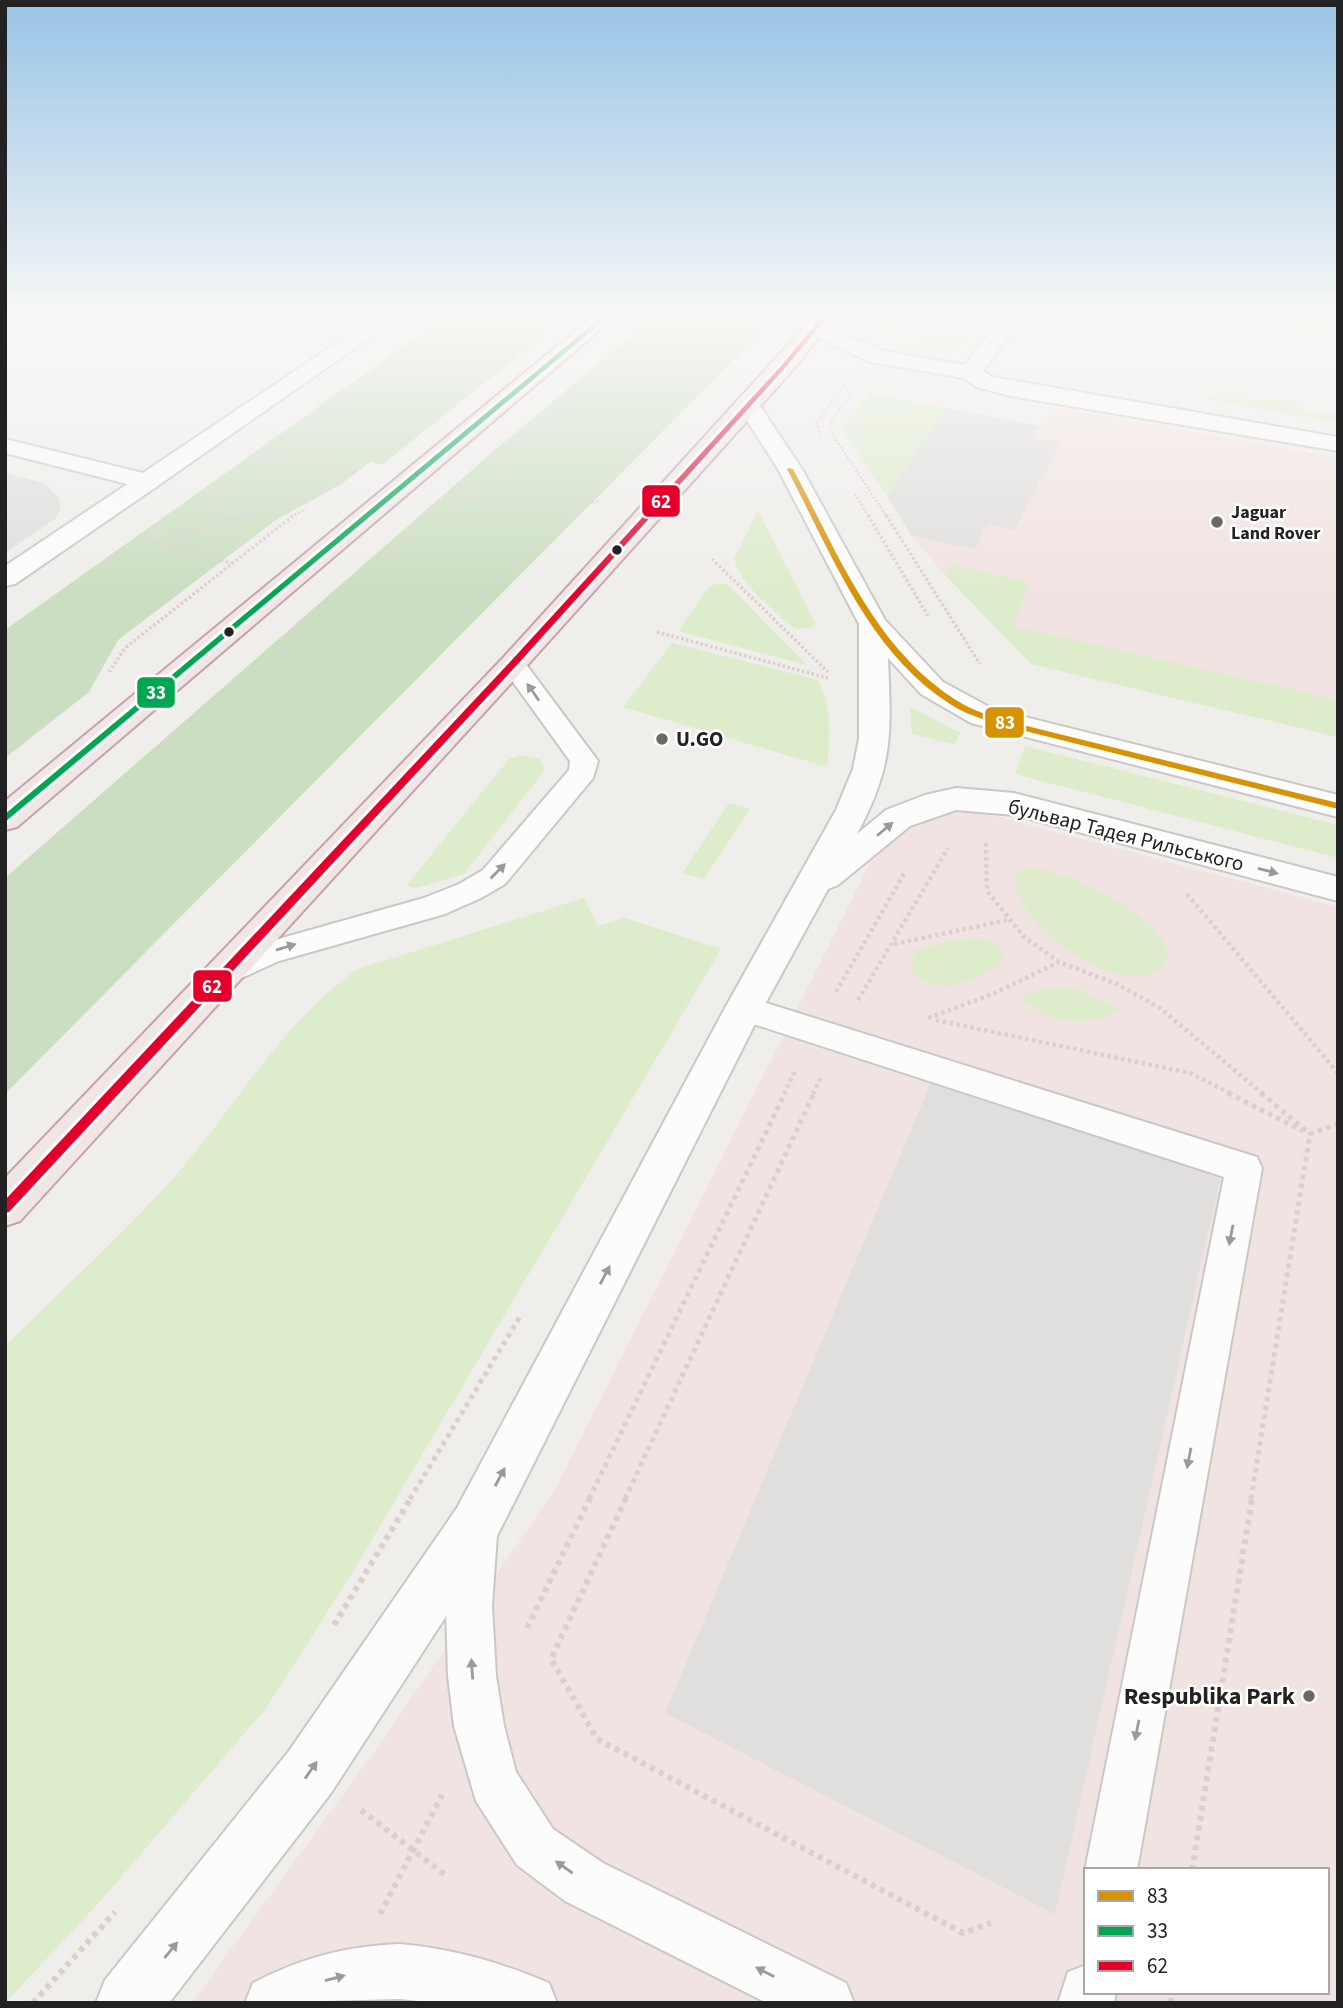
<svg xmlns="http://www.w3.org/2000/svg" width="1343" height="2008" font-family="'Source Sans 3',sans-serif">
  <rect width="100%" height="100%" fill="#f0eeeb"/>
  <path fill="#dfdedc" d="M 5,473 L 44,483 L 59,498 L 61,508 L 56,518 L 5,553 Z"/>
  <path fill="#f1e3e1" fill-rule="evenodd" d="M 869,393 L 1040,426 L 1059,408 L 1338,458 L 1338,737 L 1031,664 L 945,575 L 912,536 L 842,429 Z
    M 951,810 L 978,811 L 1338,907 L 1338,2003 L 192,2003 L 384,1738 L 557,1486 L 873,857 L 907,827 L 926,816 ZM 1086,1870 L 1327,1870 L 1327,1992 L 1086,1992 Z"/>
  <path fill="#ddeccb" d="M 888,313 L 988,313 L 983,320 C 945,321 908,324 873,339 L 874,331 Z
    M 1189,324 L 1252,325 L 1259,332 L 1174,330 Z
    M 1271,325 L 1332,326 L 1338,327 L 1338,334 L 1277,332 Z
    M 976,334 C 953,358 923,359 893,353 L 921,339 Z
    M 869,393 L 946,408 L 887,496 L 842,429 Z
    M 1195,397 L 1294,400 L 1302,411 L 1338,415 L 1338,423 Z
    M 758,510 L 815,623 L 811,628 L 796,629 L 787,623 C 769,605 740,584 734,559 Z
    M 952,564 L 1026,582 L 1027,588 L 1013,626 L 1338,700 L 1338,737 L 1031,664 L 945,575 Z
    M 716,584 L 726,584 L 733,590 L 807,665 L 678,631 L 709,587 Z
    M 672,643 L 818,680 C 832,708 831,736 827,767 L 623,707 Z
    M 910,707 L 960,733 L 955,745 L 912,734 Z
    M 1025,746 L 1338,825 L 1338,858 L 1015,774 Z
    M 521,755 L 540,759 L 545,770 L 464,874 L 417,888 L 406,886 L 509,759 Z
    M 729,803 L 750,809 L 704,879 L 682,873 Z
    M 1026,868 C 1062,867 1149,911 1165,945 C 1167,949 1167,956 1168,961 C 1133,1014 1004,920 1016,873 Z
    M 584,898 L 598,926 L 625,918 L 721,949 L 351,1575 L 267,1707 L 97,1905 L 5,2003 L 5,1346 C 61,1290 122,1236 175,1176 C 235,1108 282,1021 358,969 Z
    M 977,938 C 991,940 1001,943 1005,958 C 985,979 933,1001 912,971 L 914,951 L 953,940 Z
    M 1054,987 L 1077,988 L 1120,1009 C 1088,1029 1048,1024 1020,998 L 1034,991 Z"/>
  <path fill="#cbdec1" d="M 450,313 L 572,313 L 382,465 L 371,461 L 343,483 L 276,520 L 118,640 L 89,692 L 5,758 L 5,630 Z
    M 659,313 L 780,313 L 5,1094 L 5,878 L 496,449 Z"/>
  <path fill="#e0dfde" d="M 946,408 L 1040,426 L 1034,437 L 1061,443 L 1014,530 L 987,524 L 975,549 L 912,536 L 887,496 Z
    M 932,1080 L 1220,1179 L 1055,1914 L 665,1713 Z"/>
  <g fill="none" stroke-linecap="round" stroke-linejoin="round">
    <defs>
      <path id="service" d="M 513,656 L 522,659 L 598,761 L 593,778 L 505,884 L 481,898 L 445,914 L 279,961 L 235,981 L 223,985 L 211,981 L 207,973 L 211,965 L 257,945 L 424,898 L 459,884 L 483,870 L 569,770 L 570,761 L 500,664 L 504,659 Z
        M 744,996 L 1244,1153 L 1257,1157 L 1262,1168 L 1137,1870 L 1086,1870 L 1086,1873 L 1085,1870 L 1224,1177 L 732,1017 L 727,1008 L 732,999 Z
        M 474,1511 L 490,1518 L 497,1534 L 492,1606 L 496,1676 L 504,1726 L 516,1772 L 553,1829 L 603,1863 L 846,1983 L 854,2003 L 767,2003 L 565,1901 L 517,1865 L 476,1801 L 454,1726 L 448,1676 L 446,1606 L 451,1534 L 458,1518 Z
        M 400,1944 C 454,1949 499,1962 549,1983 L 557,2003 L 437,2003 L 400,1999 L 245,2003 L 253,1983 C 301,1958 346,1946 400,1944 Z
        M 1086,1965 L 1086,1992 L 1116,1992 L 1114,2003 L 1058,2003 L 1068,1972 Z"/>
      <path id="minor" d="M 1005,313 L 1026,313 L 983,371 L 993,377 L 1338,437 L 1338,451 L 1010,396 L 977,387 L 964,378 L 870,362 L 808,333 L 805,329 L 815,323 L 883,351 L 965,365 Z
        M 748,398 L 756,400 L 802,469 L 885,620 L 943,682 L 993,709 L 1338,795 L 1338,817 L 971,723 L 921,694 L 888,658 C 891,733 894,765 857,834 L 886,810 L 925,795 L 956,788 L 1014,793 L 1338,877 L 1338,901 L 1014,815 L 956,810 L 910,826 L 838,885 L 828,889 L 763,1008 L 493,1544 L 331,1793 L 169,2003 L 96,2003 L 105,1980 L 289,1751 L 457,1508 L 725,1008 L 836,810 L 853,769 L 859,739 L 859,624 L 778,469 L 737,405 Z
        M 147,475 L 156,477 L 159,482 L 156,487 L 15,584 L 5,586 L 5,566 L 138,477 Z"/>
      <path id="tertiary" d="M 381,313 L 405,313 L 156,487 L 147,489 L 5,453 L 5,439 L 143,473 Z"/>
      <path id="trunk" d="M 597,313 L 620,313 L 17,827 L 5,830 L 5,801 Z
        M 817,313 L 838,313 L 791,372 L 523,670 L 20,1221 L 5,1226 L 5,1178 L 503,658 Z"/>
    </defs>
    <use href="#service" stroke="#c9c8c7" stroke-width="4"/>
    <use href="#minor" stroke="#c9c8c7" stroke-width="4"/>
    <use href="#tertiary" stroke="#c9c8c7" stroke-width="4"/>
    <use href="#trunk" stroke="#c5a2ac" stroke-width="4"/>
    <path stroke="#dccecd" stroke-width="2.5" stroke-dasharray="2 2" stroke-linecap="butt" d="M 936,325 L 955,324
      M 1049,331 C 1145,312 1241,321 1338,324
      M 854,389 L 831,421 L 830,431 L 887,517
      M 820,436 L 817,423 L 845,384
      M 264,451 L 355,471
      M 458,494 L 540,508 L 601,501
      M 855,494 L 869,517
      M 237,517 L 333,489
      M 291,517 L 306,509"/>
    <path stroke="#dccecd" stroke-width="3.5" stroke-dasharray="2.5 2.5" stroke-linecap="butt" d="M 868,515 L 928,616
      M 886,515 L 980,664
      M 139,537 L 231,563
      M 156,541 L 243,515
      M 712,559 L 828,672
      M 657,632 L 828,678
      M 109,672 L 125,648 L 294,515"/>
    <path stroke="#dccecd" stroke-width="4.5" stroke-dasharray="3.5 3.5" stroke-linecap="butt" d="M 986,843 L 987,891 L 1025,938 L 1059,962 L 1117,984 L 1160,1008 L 1263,1094
      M 1187,894 L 1338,1073
      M 894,944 L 1008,920
      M 836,992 L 905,872
      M 858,1000 L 948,848
      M 928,1018 L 993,994 L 1059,962
      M 936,1020 L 1190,1073 L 1232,1094
      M 784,1094 L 795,1071
      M 813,1094 L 821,1077"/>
    <path stroke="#dccecd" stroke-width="5" stroke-dasharray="4.5 4.5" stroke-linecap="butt" d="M 1228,1093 L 1303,1131
      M 1261,1093 L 1310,1134
      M 410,1499 L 521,1315
      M 589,1499 L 785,1093
      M 625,1499 L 814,1093
      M 1251,1499 L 1310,1134 L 1338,1124"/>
    <path stroke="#dccecd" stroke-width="6" stroke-dasharray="5 5" stroke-linecap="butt" d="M 626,1498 L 551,1659 L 597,1739 L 963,1933 L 991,1923
      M 334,1625 L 411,1498
      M 527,1628 L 590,1498
      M 361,1810 L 448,1877
      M 1192,1870 L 1252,1498
      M 380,1914 L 442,1795
      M 33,2003 L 115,1912
      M 1171,2003 L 1172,1992"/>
    <use href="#service" fill="#fdfcfc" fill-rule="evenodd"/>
    <use href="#minor" fill="#fdfcfc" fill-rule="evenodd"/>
    <use href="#tertiary" fill="#fdfcfc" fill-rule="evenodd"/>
    <use href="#trunk" fill="#f0e6e4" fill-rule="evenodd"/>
    <defs>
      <path id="bus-1" d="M 788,468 L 793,469 C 837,551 874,648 956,700 C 977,714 1003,719 1027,726 L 1338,803 L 1338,809 L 1021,730 C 997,723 971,718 950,704 C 868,652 831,552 787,469 Z"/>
      <path id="bus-2" d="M 606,313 L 613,313 L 5,822 L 5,814 Z"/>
      <path id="bus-3" d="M 825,313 L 831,313 L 785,368 L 516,666 L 9,1212 L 5,1213 L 5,1200 L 510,662 L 781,366 Z"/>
    </defs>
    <use href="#bus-1" stroke="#fff" stroke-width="6"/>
    <use href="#bus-2" stroke="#fff" stroke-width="6"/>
    <use href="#bus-3" stroke="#fff" stroke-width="6"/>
    <use href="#bus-1" fill="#d79205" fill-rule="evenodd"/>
    <use href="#bus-2" fill="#00a651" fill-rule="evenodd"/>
    <use href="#bus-3" fill="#e4002b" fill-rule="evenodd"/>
  </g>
  <defs><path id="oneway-solid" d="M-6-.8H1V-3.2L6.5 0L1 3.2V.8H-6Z" transform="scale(1.75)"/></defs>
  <g fill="#9a9a9a">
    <use href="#oneway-solid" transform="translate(533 692) rotate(-125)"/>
    <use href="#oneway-solid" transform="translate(885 829) rotate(-40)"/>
    <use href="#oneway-solid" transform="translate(498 871) rotate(-45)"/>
    <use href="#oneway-solid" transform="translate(1268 871) rotate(15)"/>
    <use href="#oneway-solid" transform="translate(286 947) rotate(-17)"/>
    <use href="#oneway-solid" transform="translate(1231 1235) rotate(101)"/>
    <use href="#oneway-solid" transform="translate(605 1275) rotate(-62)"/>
    <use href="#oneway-solid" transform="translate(1189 1458) rotate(101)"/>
    <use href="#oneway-solid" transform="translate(500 1477) rotate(-62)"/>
    <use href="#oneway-solid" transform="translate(472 1669) rotate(-94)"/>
    <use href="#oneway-solid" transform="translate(1137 1730) rotate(101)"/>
    <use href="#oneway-solid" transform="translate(311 1770) rotate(-55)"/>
    <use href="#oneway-solid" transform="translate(564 1867) rotate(-145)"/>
    <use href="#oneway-solid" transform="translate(171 1950) rotate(-51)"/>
    <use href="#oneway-solid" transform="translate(765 1972) rotate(-153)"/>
    <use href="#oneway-solid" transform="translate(335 1978) rotate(-15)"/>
  </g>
  <linearGradient id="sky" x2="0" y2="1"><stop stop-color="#97c4e6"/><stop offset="0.53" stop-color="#f8f7f6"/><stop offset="1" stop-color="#f8f7f6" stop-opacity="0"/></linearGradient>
  <rect width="1343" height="594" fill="url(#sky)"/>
  <g fill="#6a6968" stroke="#fff" stroke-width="2.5">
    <circle cx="1217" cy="522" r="7"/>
    <circle cx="662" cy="739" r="7"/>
    <circle cx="1309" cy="1696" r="7"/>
  </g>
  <g fill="#222" stroke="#fff" stroke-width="2.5">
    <circle cx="617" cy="550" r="6"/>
    <circle cx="229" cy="632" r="6"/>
  </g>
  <g text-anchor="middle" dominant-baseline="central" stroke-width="5" stroke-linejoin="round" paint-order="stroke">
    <g font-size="18" font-weight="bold" fill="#222" stroke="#fff" text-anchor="start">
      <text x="1231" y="512">Jaguar<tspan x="1231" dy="21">Land Rover</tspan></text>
    </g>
    <g font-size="21" font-weight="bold" fill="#222" stroke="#fff" text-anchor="start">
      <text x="676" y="739">U.GO</text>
    </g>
    <g font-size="21" fill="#222" stroke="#fff">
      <text transform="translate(1126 835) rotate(14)">бульвар Тадея Рильського</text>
    </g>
    <g font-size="24" font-weight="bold" fill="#222" stroke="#fff" text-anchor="end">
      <text x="1295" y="1696">Respublika Park</text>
    </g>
  </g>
  <g stroke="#fff" stroke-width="2.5">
    <rect x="641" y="484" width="40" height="34" rx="7" fill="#e4002b"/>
    <rect x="136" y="676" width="40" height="33" rx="7" fill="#00a651"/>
    <rect x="984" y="706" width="41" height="33" rx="7" fill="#d79205"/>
    <rect x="192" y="969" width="41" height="34" rx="7" fill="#e4002b"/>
  </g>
  <g font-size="19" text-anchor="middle" font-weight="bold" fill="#fff">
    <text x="661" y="508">62</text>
    <text x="156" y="699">33</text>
    <text x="1005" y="729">83</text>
    <text x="212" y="993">62</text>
  </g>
  <rect width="1343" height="2008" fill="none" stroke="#222222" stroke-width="14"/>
  <rect x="1084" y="1868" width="245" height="126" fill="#ffffff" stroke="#a7a7a7" stroke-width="2"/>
  <rect x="1098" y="1891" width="35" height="10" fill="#d79205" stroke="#a7a7a7" stroke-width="2"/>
  <text x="1147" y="1903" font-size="21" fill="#222222">83</text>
  <rect x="1098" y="1926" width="35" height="10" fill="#00a651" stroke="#a7a7a7" stroke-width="2"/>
  <text x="1147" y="1938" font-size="21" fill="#222222">33</text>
  <rect x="1098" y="1961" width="35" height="10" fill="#e4002b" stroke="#a7a7a7" stroke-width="2"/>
  <text x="1147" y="1973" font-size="21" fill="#222222">62</text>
</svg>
